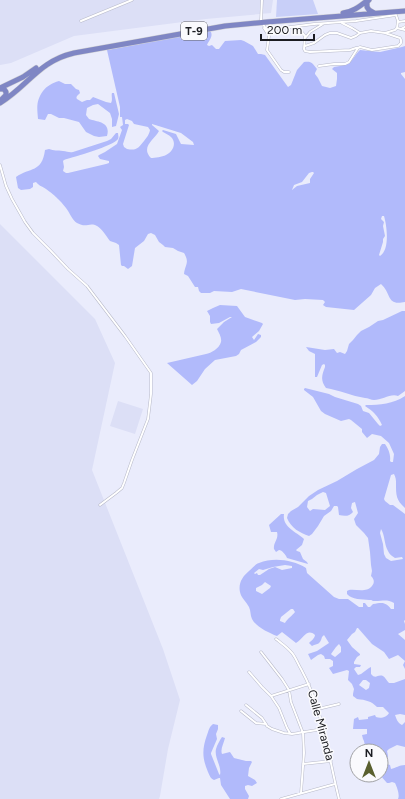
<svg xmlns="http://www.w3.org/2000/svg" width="405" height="799" font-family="Figtree,sans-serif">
  <rect width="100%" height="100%" fill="#eaecfc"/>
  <path fill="#dcdff6" d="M 0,0 L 273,0 L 271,13 L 206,19 L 74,36 L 11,63 L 0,65 Z
    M 0,224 L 95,319 L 115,363 L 92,470 L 163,649 L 180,700 L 168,749 L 160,796 L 159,799 L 0,799 Z
    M 118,401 L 143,409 L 135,434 L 110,426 Z"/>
  <path fill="#c8cff8" d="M 277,0 L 313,0 L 318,14 L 276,17 Z"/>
  <path fill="#b1bafb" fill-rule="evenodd" d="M 209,31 L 211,32 C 213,37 209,40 207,45 L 209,46 L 212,45 L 216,49 L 219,49 L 225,41 L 241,40 L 244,41 L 253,46 L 258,54 L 261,54 L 265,55 L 288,87 L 291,85 L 297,70 L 304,62 C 312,61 312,63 317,69 L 315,73 L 315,74 L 318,78 L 322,86 L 330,88 L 336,86 L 337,79 L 337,73 L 332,69 L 334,67 C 338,66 342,66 347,64 C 353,61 355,54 360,50 L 380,52 L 402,47 L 405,46 L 405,72 L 401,73 L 401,74 L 405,79 L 405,302 C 386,306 392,294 381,284 L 375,288 L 371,295 L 354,310 L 326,307 L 323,305 L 325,302 L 323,300 L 305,299 L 295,300 L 241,289 L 232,292 L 214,291 L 210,293 L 201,293 L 199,291 L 198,287 L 195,287 L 188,276 L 184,274 C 185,264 190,263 184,253 L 178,251 L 173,248 L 165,247 L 163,245 L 159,242 L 155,235 L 151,233 L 148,234 L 144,241 L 135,248 L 132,266 L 128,269 L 124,266 L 122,266 L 121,265 L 119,245 L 116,243 L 110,241 C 106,236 102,228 95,225 C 88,223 86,228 77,223 C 72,220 70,213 66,208 C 61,201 53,194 46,189 C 42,186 39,186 36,182 L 33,183 L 33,187 L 30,189 L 21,190 L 18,188 L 16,177 C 30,167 42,173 45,150 L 49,149 C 54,151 57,150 63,151 C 67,151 69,153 73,152 L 107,141 L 111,139 L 116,133 L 118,133 C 118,135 119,137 118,139 C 114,146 73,157 64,160 L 63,161 L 64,167 L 63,171 L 66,173 L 68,173 L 106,164 L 109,163 L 109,161 L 100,159 L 98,156 L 99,155 L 105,152 L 117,144 L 122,130 L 120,127 L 123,125 L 122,117 L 120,117 L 120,107 L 107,50 ZM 127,119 L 132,121 L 134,124 L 148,127 L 150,130 C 149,135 147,137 144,141 C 138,148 137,151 127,149 L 124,147 L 123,144 L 129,125 L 128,124 L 125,124 L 125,120 ZM 152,124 L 181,133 L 193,142 L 194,145 L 181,144 L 176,134 L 163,130 L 162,131 L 163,132 C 165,133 169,135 171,137 C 177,143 173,152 166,155 C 162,157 155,158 151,158 C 140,147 155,139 159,131 L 152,125 ZM 312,172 L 313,172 L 314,173 L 310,179 L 310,183 L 297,186 L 292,190 L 294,185 L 302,182 L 309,173 ZM 382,216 L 384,216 C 387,226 390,250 380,256 L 379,255 L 383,242 L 383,239 L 385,236 L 383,226 L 384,222 L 381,219 Z
    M 59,81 L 65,84 L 71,84 L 76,89 L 79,90 L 80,93 C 79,95 75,96 77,99 L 82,102 L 87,100 L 90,100 L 93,97 L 106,102 L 111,103 C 113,99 111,96 112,93 L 114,93 L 119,114 L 116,126 L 112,127 L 112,119 L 110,113 L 98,104 L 93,105 L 87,108 L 86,115 L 89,119 C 98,122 111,122 107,136 L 99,137 L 94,136 L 86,132 L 79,122 L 64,118 L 59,118 L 51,114 L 48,114 L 45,120 L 38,119 C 37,107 36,101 43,91 C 47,86 52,83 59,81 Z
    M 220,305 L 237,306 L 245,317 L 262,323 L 263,324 L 259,331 L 252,337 L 254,340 L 258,334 L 261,335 L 261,337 L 256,342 L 241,350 L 239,354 L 236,356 L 215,360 L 205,369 L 197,381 L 192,385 L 167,363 L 206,354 C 211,353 219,349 221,342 C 222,338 219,333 217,329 L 224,322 L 232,317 L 230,317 L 219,323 L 211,324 L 210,322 L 210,316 L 207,311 L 213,308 Z
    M 402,311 L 405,311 L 405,391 L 398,396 C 391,393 382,400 374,400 C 371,400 368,398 365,398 C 352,396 339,390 326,388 C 320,380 322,375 325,367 L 325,365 L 324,364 L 322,365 L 317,377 L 315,377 L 315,354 L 309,351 L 306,347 L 325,350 L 334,349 L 337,353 L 340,352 L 345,354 L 347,351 L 349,344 L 353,340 L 357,335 L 361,331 L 369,327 L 378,321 L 383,320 Z
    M 305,388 L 329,394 L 335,397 L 358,404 L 361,406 L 363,411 L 369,413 L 378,424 L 380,426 L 382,425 C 378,416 373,411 365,406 L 366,405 C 380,405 393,404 405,396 L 405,508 C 396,500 396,495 396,484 C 396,480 396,478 394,474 L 391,475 L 384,499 L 385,501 L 390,505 L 393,505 L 405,514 L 405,620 L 404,621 L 405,624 L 405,630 L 398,634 L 405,640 L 405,669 L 403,665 L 405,661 L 398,655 L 389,659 L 384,652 L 372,644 L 358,628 L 357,628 L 355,632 L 352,634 L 347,640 L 352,647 L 360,654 L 360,655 L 357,657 L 354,662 L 354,664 L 361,665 L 360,667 L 356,667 L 354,669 L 358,675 L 361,674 L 369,668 L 371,667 L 371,674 C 376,680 377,674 383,676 C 385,677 387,681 389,683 L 394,683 L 405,679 L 405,715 L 400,714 L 395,715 C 397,720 397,722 402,725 L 405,722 L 405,747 L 397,745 L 389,749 L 387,751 L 388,756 L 386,761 L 387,764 L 390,765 L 391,769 C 396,768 399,765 405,765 L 405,799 L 398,799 C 400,795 397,787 395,783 L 392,782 L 389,783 L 387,783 L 380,775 L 381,775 L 381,757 L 383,756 L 382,752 L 381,752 L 381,751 L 366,751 L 372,749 L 370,744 L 365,746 L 364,741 L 363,739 L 362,735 L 367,734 L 367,729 L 353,729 L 354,719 L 358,717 L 359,720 L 368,719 L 368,717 L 375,715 L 376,717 C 381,719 387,717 389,713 L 383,707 L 377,707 C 371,701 366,700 357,699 L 353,696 L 353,694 L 354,689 L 352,684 L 348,680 L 349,671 L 347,670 L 333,674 L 329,668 L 333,666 L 333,661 L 330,659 L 325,659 L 324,656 L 321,654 L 318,655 L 311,660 L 308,654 L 317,651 L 329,643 L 324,635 L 322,637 C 320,645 318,643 312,646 L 309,643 C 311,641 315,638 315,635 C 307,628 304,638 296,643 L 282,632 L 277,636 C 269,633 256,627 252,619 C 250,615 251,611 249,607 C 246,601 241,598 240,592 C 238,583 243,576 249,571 C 253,568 255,564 259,563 C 274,557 293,560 306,568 L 307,573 L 334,597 L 339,599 L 348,599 L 359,607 L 363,607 L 363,603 L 365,603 L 368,607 L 370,607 L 373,604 C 381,603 385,601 391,609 L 394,609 L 394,603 C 387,599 383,601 375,601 C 369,601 375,600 369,600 C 362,599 352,600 347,594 L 347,591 L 349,590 C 357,589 366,593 372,586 C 375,582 374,579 371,576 L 372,571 L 371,565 L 370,552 L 368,538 L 364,533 L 356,525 L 354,519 L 358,513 L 355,502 L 352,503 L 351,508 L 353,512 C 349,517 344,516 339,515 L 338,507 L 337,506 L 334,506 L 331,511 L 324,516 L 318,526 L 312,534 L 309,536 C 300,533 291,528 287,518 L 288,514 L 291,511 L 298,507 L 309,496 L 318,490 L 337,481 L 357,469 L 374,460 L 379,454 L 380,447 L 382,444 L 385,444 C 388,448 391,455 390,461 L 391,462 L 393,462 L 394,454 L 389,443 L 381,436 L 372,434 L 367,438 L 362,432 L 362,429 L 351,420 L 349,419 L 341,421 L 325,414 L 321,411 L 313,397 L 304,390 L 304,389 ZM 323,492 L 326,493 L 330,506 L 325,510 L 313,509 L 310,511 L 307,507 L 308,501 L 312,499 L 317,495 ZM 381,529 C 385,535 384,544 388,551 C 389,554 392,556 395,558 L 402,557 L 403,559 L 391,561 L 386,558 L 384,554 L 383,544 L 380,533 ZM 285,565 L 292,566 L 292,568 L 282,570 L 275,567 L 269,569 L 260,575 L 258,575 L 257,573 L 255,574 L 254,573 L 259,569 L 263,570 L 273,567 ZM 265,582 L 271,586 L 270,588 L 262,594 L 256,591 L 256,588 L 262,585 ZM 291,609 L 293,609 L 295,612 C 292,616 287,619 285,623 L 280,621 L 280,620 L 281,617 ZM 339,644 L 341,647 L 341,652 L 335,657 L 332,655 L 331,654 L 336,647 ZM 363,680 L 366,680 L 370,683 L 369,688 L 366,690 L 359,685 Z
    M 281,514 L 284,514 C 282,527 295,531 304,539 L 302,545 L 296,550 L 297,551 L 300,552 L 303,559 L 307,562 L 308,564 L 287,558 C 286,555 282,550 279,550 L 276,552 L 274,549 C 273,543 279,539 277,532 L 271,532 L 269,525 Z
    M 213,724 L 218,725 L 218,729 L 216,734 L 217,739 L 211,753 L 211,754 L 219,774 L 220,775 C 222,766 214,758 216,749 C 217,745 220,740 222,737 L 225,738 C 224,743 220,749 222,754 L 230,752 L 234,758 L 246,761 L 251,761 L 252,762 L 249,768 L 248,776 L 255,780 L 257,783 L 252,786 L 248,785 L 245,786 L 245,789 L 249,796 L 248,799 L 230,799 L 221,785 L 220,778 L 219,778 L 214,780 C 210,778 210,776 208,772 C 202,758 202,749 207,735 C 209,730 209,727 213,724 Z"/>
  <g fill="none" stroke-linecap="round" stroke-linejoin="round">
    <defs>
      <path id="street" d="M 261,20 L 262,0
        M 81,21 L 132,0
        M 398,22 L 405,21
        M 262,23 L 267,30 L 314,24 L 356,21 L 396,15 L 398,21 L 397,28
        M 342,23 L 352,28 L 360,33
        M 293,27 L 300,30 L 305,36 L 304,49 L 305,51 L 310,52 L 350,50 L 356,48 L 358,48 L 360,47 L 372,50 L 398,46 L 401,43 L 401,40 L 400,38 L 385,33
        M 264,28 L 269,36 L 267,50 L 281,70 L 284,72 L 289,72
        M 401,29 L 405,27
        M 306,37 L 310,32 L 323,24
        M 305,46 L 314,43 L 325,35 L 330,33 L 337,33 L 351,38 L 356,36 L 360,33 L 371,31 L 385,33 L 395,30 L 397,28 L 405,30
        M 319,66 L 334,64 L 345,64 L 349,62 L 358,48
        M 0,165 L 6,186 L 12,199 L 25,222 L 33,233 L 50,250 L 68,269 L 87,286 L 125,336 L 151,373 L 151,394 L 148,419 L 132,460 L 124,483 L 122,488 L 116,493 L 100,505
        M 276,639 C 281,643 287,647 292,653 C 296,658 298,664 301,669 C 323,709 328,755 339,799
        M 261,652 L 282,679 L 289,690 L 291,702 L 303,733 L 304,753 L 301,793
        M 249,672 L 262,687 L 271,696 L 279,708 L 287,728 L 290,733
        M 271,696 L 309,684
        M 246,705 L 262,718 L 266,724
        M 318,709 L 339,704
        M 241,711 L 256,723 L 266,724 L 267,726 L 272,729 L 284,733 L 292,734 L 323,729
        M 303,764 L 331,761
        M 281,799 L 335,784"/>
      <path id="highway" d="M 369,0 L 367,2 L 367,7 L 369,10 L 374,13
        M 343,13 C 353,12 360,6 368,0
        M 0,88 L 23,77 L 36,68
        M 0,89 L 4,89 L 6,92 L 6,95 L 2,99
        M 0,103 C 28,86 39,61 74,53 L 225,26 L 267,22 L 405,11"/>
    </defs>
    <use href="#street" stroke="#b8bac9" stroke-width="3"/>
    <use href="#highway" stroke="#d2d2d3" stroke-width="6"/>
    <use href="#street" stroke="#fff" stroke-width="2"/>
    <use href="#highway" stroke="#7f86c4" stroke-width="5"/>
  </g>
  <g text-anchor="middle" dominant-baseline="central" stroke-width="3" stroke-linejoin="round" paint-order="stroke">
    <rect fill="#fafafd" stroke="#5f5f64" stroke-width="1" x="181" y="22" width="26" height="18" rx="3"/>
    <g font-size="11" font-weight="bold" fill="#1c1d22">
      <text x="194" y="31">T-9</text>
    </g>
    <g font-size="12" fill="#1c1d22" stroke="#fafafd">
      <text transform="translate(321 725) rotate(75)">Calle Miranda</text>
    </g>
  </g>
  <g transform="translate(369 763)"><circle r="19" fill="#fafafd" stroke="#a1a2a5"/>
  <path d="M0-3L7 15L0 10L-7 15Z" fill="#5a602e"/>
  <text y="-6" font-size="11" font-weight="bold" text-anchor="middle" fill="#1c1d22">N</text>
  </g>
  <path d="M261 34v6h53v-6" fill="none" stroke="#1c1d22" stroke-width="2"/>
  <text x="267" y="34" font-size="12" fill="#1c1d22" stroke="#fafafd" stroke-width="3" paint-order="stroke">200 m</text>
</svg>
